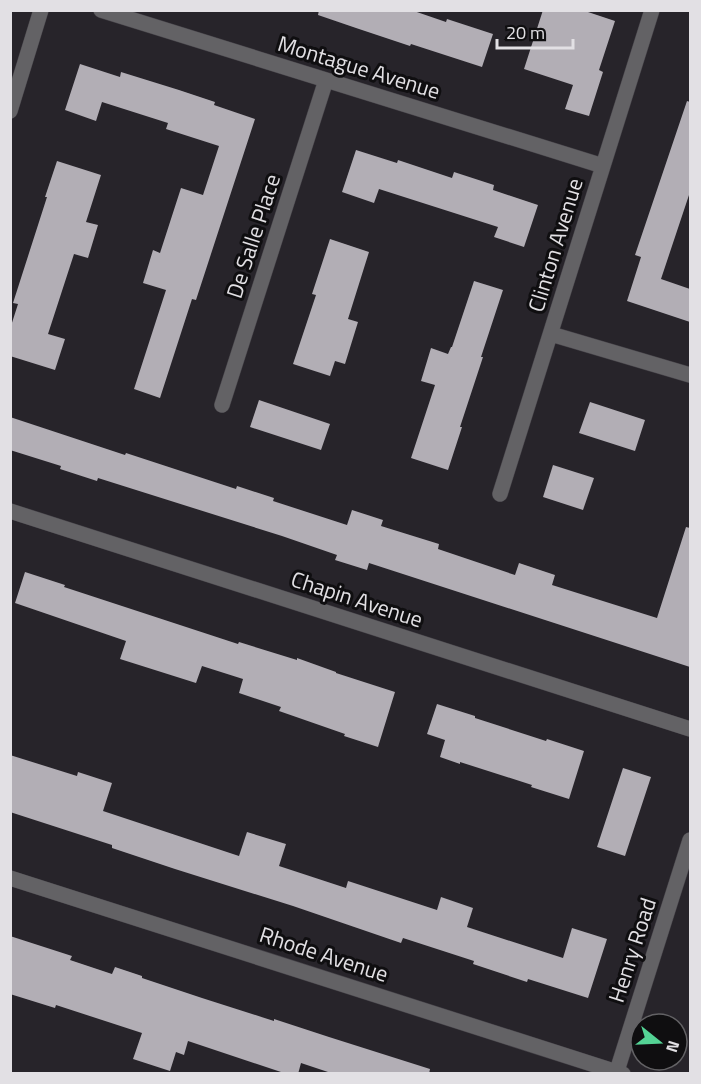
<svg xmlns="http://www.w3.org/2000/svg" width="701" height="1084" font-family="'Titillium Web',sans-serif">
  <rect width="100%" height="100%" fill="#27242a"/>
  <path fill="#b2aeb5" d="M 319,10 L 411,10 L 446,22 L 447,19 L 493,34 L 482,67 L 411,44 L 410,46 L 356,28 L 318,15 Z
    M 543,10 L 582,10 L 615,21 L 599,70 L 603,72 L 589,116 L 565,109 L 573,85 L 524,69 Z
    M 80,64 L 120,77 L 121,72 L 179,90 L 215,102 L 214,105 L 255,119 L 196,300 L 192,299 L 160,398 L 134,389 L 166,290 L 143,283 L 153,250 L 160,253 L 181,188 L 203,195 L 219,146 L 166,129 L 168,123 L 102,102 L 96,121 L 65,110 Z
    M 687,101 L 690,102 L 690,192 L 661,279 L 690,289 L 690,322 L 627,301 L 641,257 L 635,255 Z
    M 356,150 L 397,163 L 398,160 L 452,178 L 454,172 L 494,185 L 493,190 L 538,205 L 524,247 L 494,237 L 498,227 L 379,189 L 374,203 L 342,192 Z
    M 57,161 L 101,175 L 86,222 L 98,225 L 88,258 L 74,254 L 48,334 L 65,339 L 55,370 L 10,356 L 10,329 L 18,304 L 13,303 L 47,197 L 45,197 Z
    M 330,239 L 369,252 L 348,319 L 358,322 L 345,364 L 335,361 L 330,376 L 293,364 L 316,295 L 312,294 Z
    M 474,281 L 503,290 L 481,357 L 483,357 L 460,427 L 462,427 L 448,470 L 411,458 L 435,385 L 421,381 L 431,348 L 448,354 L 451,347 L 452,347 Z
    M 259,400 L 330,424 L 321,450 L 250,427 Z
    M 590,402 L 645,420 L 635,451 L 579,433 Z
    M 10,417 L 125,455 L 126,453 L 236,489 L 237,486 L 274,498 L 273,501 L 347,525 L 352,510 L 383,520 L 381,526 L 439,544 L 438,549 L 515,575 L 519,563 L 555,575 L 552,585 L 657,618 L 686,527 L 690,528 L 690,667 L 369,563 L 367,570 L 335,560 L 337,555 L 282,536 L 98,478 L 97,481 L 60,469 L 61,466 L 10,450 Z
    M 553,465 L 594,478 L 583,510 L 543,497 Z
    M 25,572 L 65,585 L 64,587 L 238,644 L 239,642 L 297,660 L 297,658 L 336,672 L 336,673 L 395,692 L 378,747 L 344,736 L 345,734 L 279,711 L 281,707 L 239,693 L 243,679 L 202,666 L 196,683 L 120,659 L 126,641 L 15,603 Z
    M 437,704 L 475,716 L 475,718 L 546,741 L 547,739 L 584,751 L 569,799 L 531,787 L 532,785 L 460,762 L 460,764 L 440,757 L 445,740 L 427,734 Z
    M 10,755 L 77,776 L 78,772 L 112,783 L 103,811 L 239,856 L 247,832 L 286,844 L 279,866 L 346,888 L 348,881 L 437,910 L 441,897 L 473,908 L 467,927 L 563,958 L 572,928 L 607,939 L 588,998 L 528,979 L 527,982 L 473,964 L 474,961 L 403,938 L 401,943 L 293,906 L 175,869 L 112,848 L 112,845 L 10,812 Z
    M 623,768 L 651,777 L 625,856 L 597,847 Z
    M 10,936 L 72,956 L 70,960 L 112,974 L 115,967 L 142,976 L 142,978 L 202,998 L 274,1021 L 274,1019 L 329,1037 L 430,1069 L 429,1074 L 334,1074 L 301,1063 L 298,1074 L 287,1074 L 188,1041 L 184,1055 L 176,1052 L 170,1071 L 133,1059 L 142,1033 L 56,1005 L 55,1008 L 10,994 Z"/>
  <g fill="none" stroke-linecap="round" stroke-linejoin="round">
    <defs>
      <path id="street" d="M 101,10 L 603,166
        M 10,111 L 41,10
        M 551,334 L 690,375
        M 222,405 L 326,80
        M 500,494 L 652,10
        M 10,511 L 690,729
        M 10,878 L 623,1074
        M 616,1074 L 690,840"/>
    </defs>
    <use href="#street" stroke="#454248" stroke-width="16"/>
    <use href="#street" stroke="#636265" stroke-width="15"/>
  </g>
  <g text-anchor="middle" dominant-baseline="central" stroke-width="6" stroke-linejoin="round" paint-order="stroke">
    <g font-size="22" fill="#e2e0e4" stroke="#0f0e10">
      <text transform="translate(359 67) rotate(17)">Montague Avenue</text>
      <text transform="translate(253 236) rotate(-72)">De Salle Place</text>
      <text transform="translate(555 245) rotate(-73)">Clinton Avenue</text>
      <text transform="translate(357 599) rotate(18)">Chapin Avenue</text>
      <text transform="translate(632 950) rotate(-72)">Henry Road</text>
      <text transform="translate(324 954) rotate(18)">Rhode Avenue</text>
    </g>
  </g>
  <rect width="701" height="1084" fill="none" stroke="#e2e0e4" stroke-width="24"/>
  <g transform="translate(659 1042) rotate(108)"><circle r="28" fill="#0f0e10" stroke="#636265" stroke-width="1.5"/>
  <path d="M0-4.5L10 22L0 15L-10 22Z" fill="#54d395"/>
  <text y="-9" font-size="16" font-weight="bold" text-anchor="middle" fill="#e2e0e4">N</text>
  </g>
  <path d="M497 39v9h76v-9" fill="none" stroke="#e2e0e4" stroke-width="3"/>
  <text x="506" y="39" font-size="18" fill="#e2e0e4" stroke="#0f0e10" stroke-width="4.5" paint-order="stroke">20 m</text>
</svg>
